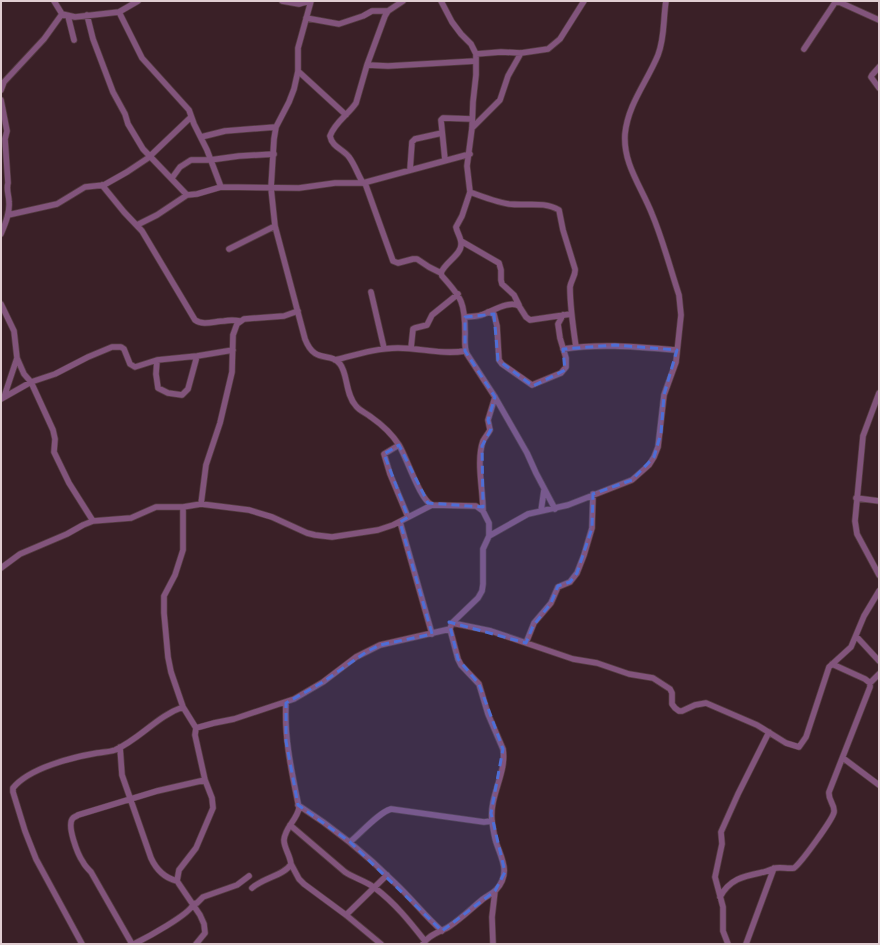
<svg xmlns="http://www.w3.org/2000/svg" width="880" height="945" font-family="'Titillium Web',sans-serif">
  <rect width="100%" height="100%" fill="#3a2027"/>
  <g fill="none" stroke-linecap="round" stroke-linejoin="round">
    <defs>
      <path id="minor" d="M 54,1 L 62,14 L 75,17 L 119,12 L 138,1
        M 282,1 L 299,4 L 309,1
        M 311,1 L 298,48 L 298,71 L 294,89 L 289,102 L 276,127 L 274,139 L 271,188 L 275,226 L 305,339 C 315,365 330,351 340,364 C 348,374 345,394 356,406 C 360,411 366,413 371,417 C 381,424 392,434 399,445 C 407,458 420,500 432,505 L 476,506 L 483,511 L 489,523 L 489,536 L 483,549 L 483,584 L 482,591 L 478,598 L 452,623 L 450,629 L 458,659 L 461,665 L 479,684 L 488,714 L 503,749 C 507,773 489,796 492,821 C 493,828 494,835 496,842 C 502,860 511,873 496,890 C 492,894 487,896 483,899 C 472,908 462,918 450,926 C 441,932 429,934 423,944
        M 441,1 L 452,22 L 461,34 L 471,44 L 476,54 L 476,75 L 473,102 L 472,128 L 467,166 L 470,192 L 462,216 L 456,227 C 457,233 462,239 461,245 C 461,255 444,263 441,273 L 442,276 C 462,298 465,303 465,333 C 465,340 464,348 467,354 L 495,397 L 527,453 L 536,473 L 555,509
        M 837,1 L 879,20
        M 119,12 L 142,58 L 189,110 L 194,124 L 207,150 L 221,187
        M 87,15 L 93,39 L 113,92 L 125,114 L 128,124 L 143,149 L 187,195 L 197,194 L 221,187 L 299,188 L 335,183 L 363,183 L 470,154
        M 68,16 L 74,40
        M 306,18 L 339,24 L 363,16 L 372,11 L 388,11
        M 804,49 L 836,1
        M 476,54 L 501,52 L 521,53 L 548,49 L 560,39 L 584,1
        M 367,65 L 388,66 L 476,61
        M 879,67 L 872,75 L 871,77 L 879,88
        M 298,71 L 346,115
        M 1,90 L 4,82 L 44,39 L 62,14
        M 1,100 L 7,131 L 5,139 L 8,183 C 6,190 9,195 9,202 C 10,213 5,224 1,234
        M 472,128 L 500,100 L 508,76 L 521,53
        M 201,137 L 225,131 L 276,127
        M 445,160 L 441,120 L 443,118 L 472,119
        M 410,170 L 412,142 L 415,139 L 442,133
        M 172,178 L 180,167 L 191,160 L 210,160 L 239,156 L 274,154
        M 363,183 C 358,175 355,165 349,157 C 343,149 332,147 330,136 C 335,122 348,115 356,103 L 367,65 L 385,16 L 388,11 L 403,1
        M 365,183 L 393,261 L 398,263 L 413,259 L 417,259 L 429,267 L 441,273
        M 102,185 L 124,212 L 142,231 L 195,320 C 203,326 215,321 224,321 C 229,320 235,320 240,321
        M 470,192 C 483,197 496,202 509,204 C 527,206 544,201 559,210 L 563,230 L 575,269 C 576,275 571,280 570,287 C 570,307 573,327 576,347
        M 8,215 L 57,204 L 85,187 L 104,185 L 127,172 L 148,158 L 191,117
        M 137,225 L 157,215 L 187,195
        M 461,241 L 499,263 L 501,270 L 501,280 L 502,284 L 514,295 L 519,305
        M 229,249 L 275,226
        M 371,292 L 384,348
        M 1,304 L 14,331 L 17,358 L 24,374 L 31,382 L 53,430 L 55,439 L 54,452 L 69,483 L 93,521
        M 488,312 L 494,314 L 497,326 L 499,360 L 502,364 L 532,385 L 561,373 L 566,367 L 566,358 L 560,338 L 558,324 L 563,315
        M 465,317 C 470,316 476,317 481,315 C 492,312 508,300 519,306 L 526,317 L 530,320 L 571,314
        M 411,348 L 413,329 L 415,328 L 427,325 L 432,315 L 458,294
        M 563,349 C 601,343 639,347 677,350
        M 157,360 L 156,374 L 158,388 L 168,393 L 182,395 L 188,389 L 197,356
        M 335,360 C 355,355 377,348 398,348 C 421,348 442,355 465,351
        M 879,393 L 863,436 L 855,521 L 857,534 L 879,575
        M 4,397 L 17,358
        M 1,399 L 31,382 L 55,374 L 88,357 L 112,347 L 121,347 L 124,349 L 130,364 L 135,367 L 157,360 L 197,356 L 233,350
        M 399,445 L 384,454 L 390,474 L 408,517
        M 856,498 L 879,501
        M 201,504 L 206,465 L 220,423 L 232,372 L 233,335 L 237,324 L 244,319 L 284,316 L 298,311
        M 183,507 L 183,550 L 175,575 L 164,596 L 164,613 L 168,657 L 171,672 L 183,707 L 196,728
        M 483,511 C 483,489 476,461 483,441 C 485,437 488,434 490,430 L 488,420 L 495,397
        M 541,511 L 544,490
        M 400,522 L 432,634
        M 489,536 L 528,514 L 568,505 L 632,480 L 649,465 L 654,457 L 658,447 L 664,395 L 676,362 L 681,315 L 679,295 C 670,268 663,240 652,214 C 641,186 623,164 625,134 C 628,104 647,82 658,55 C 665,37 663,19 666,1
        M 1,568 L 20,554 L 67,534 L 83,525 L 93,521 L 131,518 L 156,507 L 183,507 L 201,504 L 249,510 L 272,517 L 307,533 L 315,535 L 332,537 L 378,530 L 393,525 L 432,505
        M 452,623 L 491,631 L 573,659 L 597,663 L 629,674 L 653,678 L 670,689 L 672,693 L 672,704 L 675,708 L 679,711 L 682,711 L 695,705 L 706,703 L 757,725 L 786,743 L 799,747 L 806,737 L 829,667 L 851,647 L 864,616 L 879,591
        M 856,636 L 879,661
        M 526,643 L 534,623 L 551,603 L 558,587 L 570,582 L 577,573 L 584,555 L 592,528 L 593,494
        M 870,683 L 879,674
        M 120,747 L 122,775 L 151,858 C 156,869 165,878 177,881
        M 843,758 L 879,785
        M 298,805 C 334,828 366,854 396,884 C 412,899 425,916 442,931
        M 290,825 L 345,872 C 354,878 366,881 375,888 C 395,903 410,922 425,941
        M 350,842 C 361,833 378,813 391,809 L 484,822 L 492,821
        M 291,864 L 299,879 L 304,884 L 346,915 L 381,944
        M 252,888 C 263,878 285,875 291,864 C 290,855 284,848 284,840 C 285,827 297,820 299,808 C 292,773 284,739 286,703
        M 720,897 C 730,878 745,876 764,872 C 768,871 771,869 776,868 C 782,867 788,869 794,868 C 801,863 833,819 834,812 C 835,804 828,801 829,792 L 870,687 L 870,683 L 865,679 L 832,664
        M 346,915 L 387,875
        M 82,944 L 36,859 L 25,831 L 13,792 L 13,788 C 29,768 73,757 97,753 C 103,752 109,752 115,750 C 140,739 157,716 183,707
        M 132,944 L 91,872 C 88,869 85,866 83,862 C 78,855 66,825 73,818 C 74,817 77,816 78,815 L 157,791 L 205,780
        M 134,944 C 144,939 191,914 193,904 L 197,903 L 203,897 L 237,885 L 249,876
        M 196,944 L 205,933 L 204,924 L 200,915 L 177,881 L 179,870 L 196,848 L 213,808 L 212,798 L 205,780 L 195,735 L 196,728 L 214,723 L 234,719 L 294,699 L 323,682 L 356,657 L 380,645 L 450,629
        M 493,944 L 492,917 L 495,891
        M 728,944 L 723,931 L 723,907 L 715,877 L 722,844 L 721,832 L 738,794 L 769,732
        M 746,944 L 774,868"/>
    </defs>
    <use href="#minor" stroke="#553c42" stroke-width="7"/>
    <use href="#minor" stroke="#82547c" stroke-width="5.5"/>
  </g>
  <path fill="#4e6ed6" fill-opacity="0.2" stroke="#4e6ed6" stroke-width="3" stroke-dasharray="8 5" stroke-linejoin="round" d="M 494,314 L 498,360 L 533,386 L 565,370 L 563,349 L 615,345 L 677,350 L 664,395 L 661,433 L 654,457 L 632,480 L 593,494 L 592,528 L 577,573 L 570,582 L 558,586 L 551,603 L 533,626 L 526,643 L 449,622 L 458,659 L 479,684 L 503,749 L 491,813 L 505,872 L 495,891 L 442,931 L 350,842 L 298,805 L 286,741 L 286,703 L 323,682 L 366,652 L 380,645 L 432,634 L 400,522 L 408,517 L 384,454 L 399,445 L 428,503 L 483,507 L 482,446 L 491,429 L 488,420 L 495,397 L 465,351 L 465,317 Z"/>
  <rect width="880" height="945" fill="none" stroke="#e0ced2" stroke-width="4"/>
</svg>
